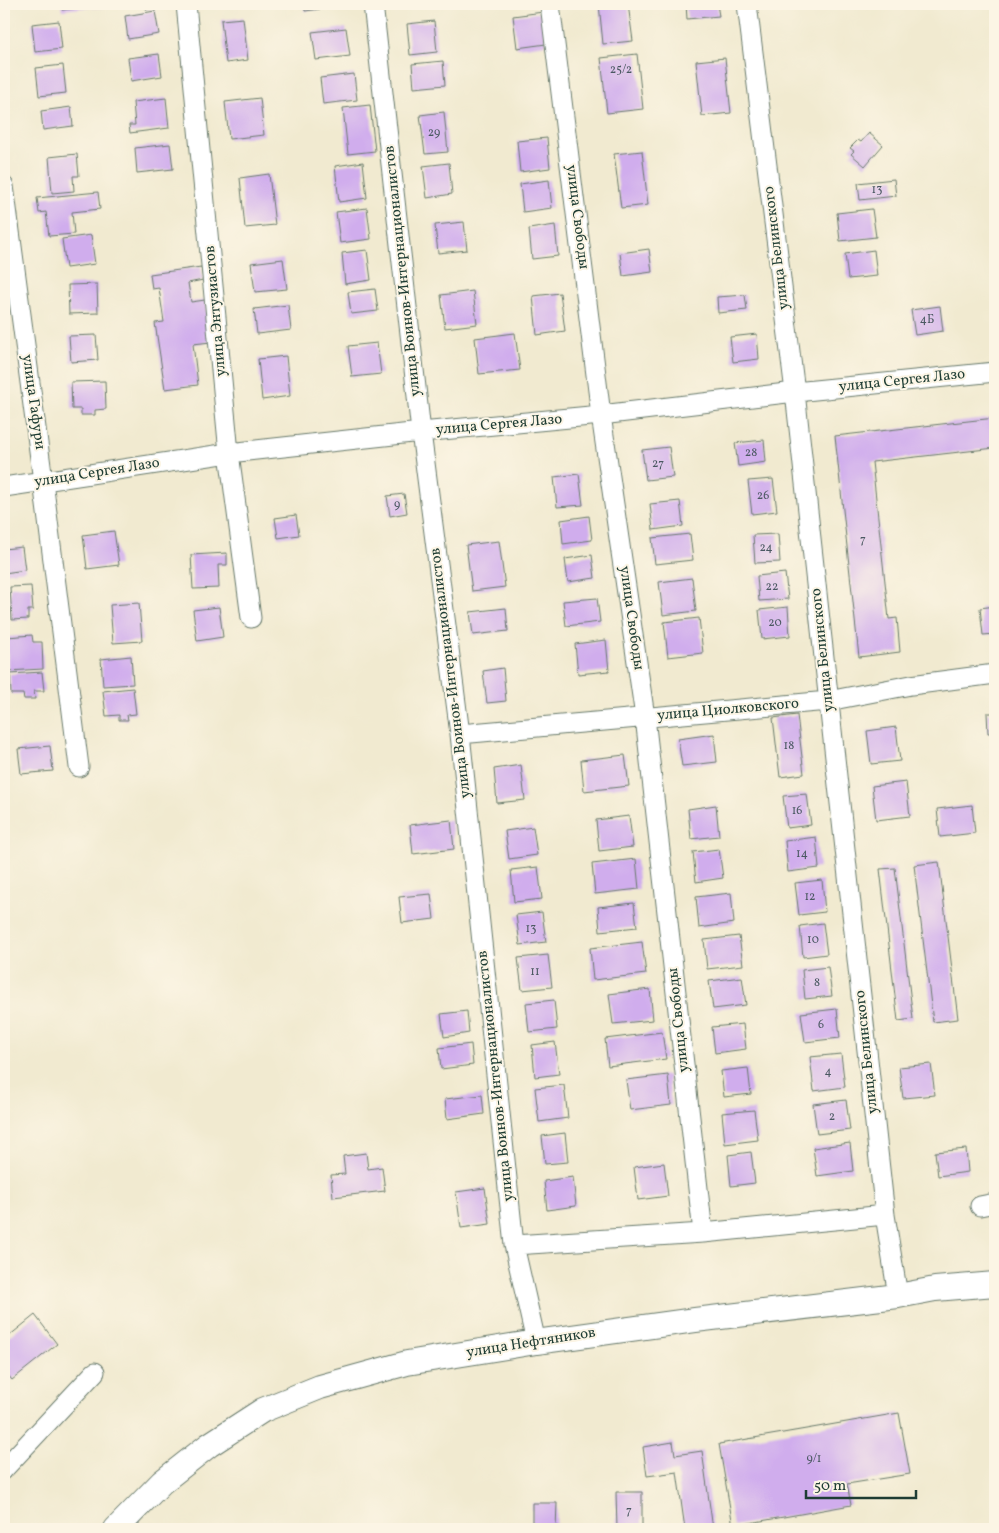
<svg xmlns="http://www.w3.org/2000/svg" width="999" height="1533" font-family="Vollkorn,serif">
  <rect width="100%" height="100%" fill="#fcf5e5"/>
  <filter id="ink" filterUnits="userSpaceOnUse"><feTurbulence type="fractalNoise" baseFrequency=".02" numOctaves="2"/><feDisplacementMap in="SourceGraphic" scale="10" xChannelSelector="R" yChannelSelector="G"/><feConvolveMatrix kernelMatrix="1 2 1 2 8 2 1 2 1" color-interpolation-filters="sRGB"/></filter>
  <filter id="wash" filterUnits="userSpaceOnUse"><feTurbulence type="fractalNoise" baseFrequency=".0096" numOctaves="4" result="noise"/><feDisplacementMap in="SourceGraphic" scale="20" xChannelSelector="R" yChannelSelector="G"/><feGaussianBlur stdDeviation="1.12" result="paint"/><feColorMatrix in="noise" values="0 0 0 0 0 0 0 0 0 0 0 0 0 0 0 0 0 1.4 0 .05"/><feComposite in="paint" operator="in"/></filter>
  <g filter="url(#wash)">
    <rect width="100%" height="100%" fill="#f1ead0"/>
    <g id="blocks">
      <path fill="#d0aded" d="M 61,4 L 89,4 L 89,7 L 62,10 Z
        M 92,4 L 126,4 L 126,6 L 92,8 Z
        M 145,4 L 175,4 L 175,6 L 146,9 Z
        M 304,4 L 336,4 L 337,7 L 305,11 Z
        M 599,4 L 628,4 L 633,41 L 603,44 Z
        M 686,4 L 717,4 L 719,16 L 687,19 Z
        M 155,11 L 159,34 L 128,39 L 125,16 Z
        M 543,12 L 546,44 L 517,48 L 513,16 Z
        M 243,18 L 248,60 L 226,63 L 221,20 Z
        M 59,21 L 62,49 L 35,52 L 32,24 Z
        M 434,21 L 437,52 L 410,55 L 407,24 Z
        M 346,28 L 350,56 L 316,60 L 312,32 Z
        M 159,54 L 162,76 L 131,81 L 128,58 Z
        M 637,54 L 643,109 L 607,113 L 601,58 Z
        M 725,58 L 731,113 L 702,116 L 696,61 Z
        M 443,61 L 445,85 L 414,88 L 412,64 Z
        M 63,65 L 66,93 L 39,96 L 36,68 Z
        M 354,74 L 357,100 L 323,104 L 320,78 Z
        M 166,98 L 169,128 L 130,133 L 129,125 L 135,125 L 133,102 Z
        M 260,98 L 264,135 L 229,139 L 225,102 Z
        M 370,105 L 375,151 L 348,154 L 343,108 Z
        M 71,107 L 73,126 L 43,130 L 41,111 Z
        M 444,112 L 448,152 L 425,154 L 420,115 Z
        M 869,133 L 883,145 L 865,166 L 851,154 L 854,151 L 850,148 L 858,140 L 861,142 Z
        M 547,138 L 550,168 L 520,172 L 517,141 Z
        M 170,144 L 173,169 L 137,173 L 135,148 Z
        M 642,151 L 648,205 L 621,208 L 614,154 Z
        M 77,154 L 79,176 L 73,176 L 74,191 L 52,193 L 49,157 Z
        M 363,162 L 367,198 L 339,202 L 335,166 Z
        M 449,163 L 452,194 L 427,198 L 423,166 Z
        M 269,174 L 275,225 L 245,228 L 240,178 Z
        M 894,179 L 896,196 L 860,200 L 858,183 Z
        M 549,180 L 552,208 L 523,212 L 520,184 Z
        M 98,192 L 100,209 L 72,212 L 74,234 L 49,236 L 46,212 L 39,213 L 37,198 Z
        M 367,208 L 371,239 L 340,243 L 336,212 Z
        M 872,209 L 876,237 L 840,241 L 837,213 Z
        M 464,222 L 467,250 L 438,253 L 435,225 Z
        M 555,225 L 558,256 L 532,259 L 529,229 Z
        M 91,235 L 95,264 L 66,268 L 62,239 Z
        M 649,249 L 652,272 L 623,276 L 620,253 Z
        M 367,250 L 371,280 L 345,284 L 342,253 Z
        M 874,250 L 877,276 L 848,279 L 845,254 Z
        M 283,259 L 287,289 L 255,292 L 251,263 Z
        M 201,267 L 203,280 L 188,283 L 191,302 L 205,300 L 211,342 L 193,344 L 198,385 L 165,389 L 155,323 L 164,322 L 159,288 L 152,289 L 150,274 Z
        M 97,284 L 98,313 L 69,314 L 68,285 Z
        M 375,289 L 378,311 L 351,314 L 348,292 Z
        M 473,291 L 477,324 L 445,328 L 441,295 Z
        M 560,293 L 565,331 L 537,335 L 533,296 Z
        M 745,295 L 747,310 L 718,313 L 717,297 Z
        M 288,305 L 291,330 L 257,334 L 254,309 Z
        M 940,306 L 943,331 L 915,335 L 911,310 Z
        M 515,333 L 520,370 L 479,374 L 475,338 Z
        M 757,334 L 759,359 L 733,362 L 730,337 Z
        M 96,335 L 98,360 L 71,362 L 69,336 Z
        M 4,341 L 5,341 L 8,370 L 4,370 Z
        M 377,343 L 381,374 L 352,377 L 348,346 Z
        M 286,356 L 290,396 L 262,400 L 258,359 Z
        M 105,381 L 106,409 L 95,410 L 95,415 L 81,415 L 81,409 L 72,409 L 71,382 Z
        M 995,418 L 995,448 L 872,462 L 889,619 L 897,618 L 900,652 L 859,657 L 835,436 Z
        M 764,440 L 766,462 L 738,466 L 735,443 Z
        M 669,447 L 673,477 L 646,480 L 642,450 Z
        M 579,474 L 583,505 L 557,507 L 554,477 Z
        M 773,479 L 777,511 L 752,514 L 748,481 Z
        M 404,494 L 407,513 L 390,516 L 387,496 Z
        M 680,501 L 683,526 L 653,530 L 650,504 Z
        M 296,515 L 299,535 L 278,538 L 275,518 Z
        M 589,516 L 592,540 L 563,544 L 561,520 Z
        M 114,531 L 119,565 L 87,569 L 83,535 Z
        M 690,534 L 693,560 L 655,564 L 652,538 Z
        M 778,534 L 780,562 L 755,563 L 753,535 Z
        M 499,541 L 505,587 L 472,591 L 466,545 Z
        M 22,547 L 25,570 L 4,573 L 4,549 Z
        M 227,553 L 227,565 L 218,565 L 219,588 L 193,589 L 191,555 Z
        M 592,555 L 595,578 L 568,582 L 565,559 Z
        M 785,573 L 788,599 L 759,601 L 757,576 Z
        M 692,578 L 696,611 L 663,615 L 659,582 Z
        M 31,586 L 33,610 L 28,610 L 28,619 L 12,620 L 10,587 Z
        M 597,598 L 600,622 L 566,626 L 563,601 Z
        M 139,603 L 142,641 L 113,643 L 110,605 Z
        M 995,606 L 995,634 L 983,635 L 980,608 Z
        M 219,607 L 223,637 L 197,641 L 193,610 Z
        M 788,607 L 790,636 L 762,639 L 759,610 Z
        M 506,608 L 508,631 L 473,635 L 470,612 Z
        M 699,618 L 703,653 L 668,657 L 664,622 Z
        M 32,635 L 33,642 L 42,642 L 43,669 L 8,671 L 7,637 Z
        M 606,640 L 609,671 L 578,674 L 575,644 Z
        M 131,656 L 133,684 L 103,686 L 101,659 Z
        M 503,668 L 506,701 L 487,703 L 483,671 Z
        M 42,672 L 44,691 L 34,691 L 35,699 L 24,699 L 23,694 L 11,694 L 10,674 Z
        M 133,688 L 136,714 L 127,715 L 128,720 L 119,720 L 119,715 L 106,716 L 103,691 Z
        M 987,713 L 995,713 L 995,733 L 988,733 Z
        M 797,715 L 804,774 L 780,777 L 773,718 Z
        M 896,727 L 900,761 L 871,764 L 867,731 Z
        M 714,734 L 717,762 L 682,766 L 678,739 Z
        M 50,746 L 53,771 L 21,774 L 18,749 Z
        M 625,755 L 629,786 L 584,791 L 581,760 Z
        M 521,765 L 525,800 L 497,803 L 494,769 Z
        M 906,782 L 910,816 L 876,820 L 872,786 Z
        M 807,794 L 811,825 L 787,828 L 783,796 Z
        M 716,805 L 719,836 L 691,839 L 688,809 Z
        M 972,805 L 975,833 L 940,837 L 937,809 Z
        M 629,816 L 633,847 L 599,851 L 596,820 Z
        M 451,820 L 454,849 L 413,854 L 410,825 Z
        M 533,827 L 537,855 L 509,859 L 505,831 Z
        M 816,837 L 819,868 L 788,872 L 785,841 Z
        M 719,849 L 723,878 L 696,882 L 693,852 Z
        M 636,859 L 639,889 L 595,894 L 592,864 Z
        M 939,862 L 958,1019 L 933,1022 L 914,865 Z
        M 538,867 L 542,899 L 514,902 L 511,870 Z
        M 895,868 L 913,1019 L 898,1021 L 880,869 Z
        M 822,880 L 825,912 L 799,915 L 795,883 Z
        M 731,893 L 734,923 L 699,928 L 696,897 Z
        M 431,894 L 434,919 L 402,923 L 399,897 Z
        M 634,903 L 637,927 L 600,931 L 598,907 Z
        M 542,912 L 546,942 L 520,945 L 516,915 Z
        M 823,923 L 827,954 L 803,957 L 800,926 Z
        M 739,936 L 743,965 L 707,969 L 704,940 Z
        M 642,942 L 646,974 L 593,980 L 590,948 Z
        M 548,955 L 552,987 L 522,990 L 518,958 Z
        M 828,967 L 832,996 L 805,999 L 802,970 Z
        M 742,977 L 746,1005 L 713,1009 L 709,981 Z
        M 650,989 L 653,1020 L 613,1024 L 609,994 Z
        M 554,1000 L 557,1029 L 529,1032 L 526,1003 Z
        M 837,1009 L 840,1038 L 805,1042 L 801,1013 Z
        M 467,1011 L 469,1033 L 444,1037 L 441,1014 Z
        M 743,1024 L 746,1049 L 715,1053 L 712,1027 Z
        M 662,1032 L 666,1059 L 608,1066 L 605,1039 Z
        M 555,1042 L 559,1074 L 535,1077 L 532,1045 Z
        M 471,1044 L 473,1065 L 441,1069 L 439,1048 Z
        M 841,1054 L 845,1087 L 814,1091 L 810,1057 Z
        M 931,1064 L 935,1095 L 903,1098 L 899,1067 Z
        M 748,1068 L 751,1094 L 724,1097 L 721,1071 Z
        M 668,1075 L 671,1105 L 630,1110 L 626,1080 Z
        M 564,1085 L 568,1118 L 539,1122 L 535,1088 Z
        M 482,1095 L 484,1114 L 447,1119 L 445,1099 Z
        M 846,1100 L 850,1130 L 817,1134 L 813,1104 Z
        M 754,1110 L 758,1140 L 725,1144 L 722,1113 Z
        M 565,1133 L 568,1162 L 545,1164 L 542,1136 Z
        M 850,1143 L 853,1171 L 817,1176 L 813,1148 Z
        M 966,1149 L 968,1172 L 938,1176 L 935,1152 Z
        M 751,1152 L 755,1183 L 731,1186 L 728,1155 Z
        M 366,1153 L 368,1169 L 382,1167 L 385,1191 L 333,1197 L 331,1175 L 345,1174 L 343,1156 Z
        M 664,1163 L 668,1196 L 638,1200 L 634,1167 Z
        M 573,1177 L 576,1206 L 547,1210 L 544,1181 Z
        M 485,1188 L 490,1224 L 461,1228 L 456,1192 Z
        M 35,1315 L 57,1344 L 12,1380 L 4,1370 L 4,1340 Z
        M 899,1413 L 910,1474 L 847,1484 L 851,1505 L 733,1526 L 719,1444 Z
        M 673,1442 L 675,1455 L 702,1451 L 713,1529 L 685,1529 L 677,1472 L 647,1476 L 643,1447 Z
        M 616,1492 L 642,1492 L 642,1529 L 617,1529 Z
        M 532,1503 L 557,1503 L 556,1529 L 532,1529 Z"/>
    </g>
  </g>
  <g filter="url(#ink)">
    <use href="#blocks" fill-opacity="0" stroke="#687a6b" stroke-width="1"/>
    <g fill="none" stroke-linecap="round" stroke-linejoin="round">
      <defs>
        <path id="minor" d="M 186,4 L 229,453 L 251,618
          M 373,4 L 421,432 L 460,734 L 514,1245 L 536,1342
          M 550,4 L 601,415 L 645,717 L 703,1233
          M 747,4 L 795,392 L 885,1215 L 898,1296
          M 4,186 L 43,481 L 79,767
          M 4,487 L 229,453 L 421,432 L 601,415 L 795,392 L 995,372
          M 460,734 L 828,701 L 911,685 L 995,674
          M 980,1206 L 995,1203
          M 514,1245 L 703,1233 L 885,1215
          M 4,1469 L 95,1372"/>
        <path id="major" d="M 116,1529 L 162,1482 L 209,1445 L 263,1410 L 320,1387 L 407,1363 L 536,1342 L 695,1320 L 898,1296 L 935,1289 L 995,1284"/>
      </defs>
      <use href="#minor" stroke="#687a6b" stroke-width="21"/>
      <use href="#major" stroke="#687a6b" stroke-width="26"/>
      <use href="#minor" stroke="#fff" stroke-width="19"/>
      <use href="#major" stroke="#fff" stroke-width="24"/>
    </g>
  </g>
  <g text-anchor="middle" dominant-baseline="central" stroke-width="4" stroke-linejoin="round" paint-order="stroke">
    <g font-size="12" fill="#4b5962">
      <text x="621" y="70">25/2</text>
      <text x="434" y="133">29</text>
      <text x="877" y="190">13</text>
      <text x="927" y="320">4Б</text>
      <text x="751" y="453">28</text>
      <text x="658" y="464">27</text>
      <text x="763" y="496">26</text>
      <text x="397" y="505">9</text>
      <text x="863" y="540">7</text>
      <text x="766" y="548">24</text>
      <text x="772" y="587">22</text>
      <text x="775" y="623">20</text>
      <text x="789" y="746">18</text>
      <text x="797" y="811">16</text>
      <text x="802" y="854">14</text>
      <text x="810" y="897">12</text>
      <text x="531" y="929">13</text>
      <text x="813" y="940">10</text>
      <text x="535" y="972">11</text>
      <text x="817" y="983">8</text>
      <text x="821" y="1025">6</text>
      <text x="828" y="1072">4</text>
      <text x="832" y="1117">2</text>
      <text x="814" y="1459">9/1</text>
      <text x="629" y="1511">7</text>
    </g>
    <g font-size="15" fill="#1f3d34" stroke="#fcf5e5">
      <text transform="translate(577 217) rotate(83)">улица Свободы</text>
      <text transform="translate(777 248) rotate(-97)">улица Белинского</text>
      <text transform="translate(403 271) rotate(-96)">улица Воинов-Интернационалистов</text>
      <text transform="translate(216 311) rotate(-95)">улица Энтузиастов</text>
      <text transform="translate(902 381) rotate(-6)">улица Сергея Лазо</text>
      <text transform="translate(33 402) rotate(82)">улица Гафури</text>
      <text transform="translate(499 425) rotate(-5)">улица Сергея Лазо</text>
      <text transform="translate(97 473) rotate(-9)">улица Сергея Лазо</text>
      <text transform="translate(631 618) rotate(82)">улица Свободы</text>
      <text transform="translate(823 650) rotate(-96)">улица Белинского</text>
      <text transform="translate(451 673) rotate(-97)">улица Воинов-Интернационалистов</text>
      <text transform="translate(728 710) rotate(-5)">улица Циолковского</text>
      <text transform="translate(679 1020) rotate(-96)">улица Свободы</text>
      <text transform="translate(867 1052) rotate(-96)">улица Белинского</text>
      <text transform="translate(496 1076) rotate(-96)">улица Воинов-Интернационалистов</text>
      <text transform="translate(531 1343) rotate(-9)">улица Нефтяников</text>
    </g>
  </g>
  <rect width="999" height="1533" fill="none" stroke="#fcf5e5" stroke-width="20"/>
  <path d="M806 1490v8h110v-8" fill="none" stroke="#1f3d34" stroke-width="2.5"/>
  <text x="814" y="1490" font-size="15" fill="#1f3d34" stroke="#fcf5e5" stroke-width="4" paint-order="stroke">50 m</text>
</svg>
